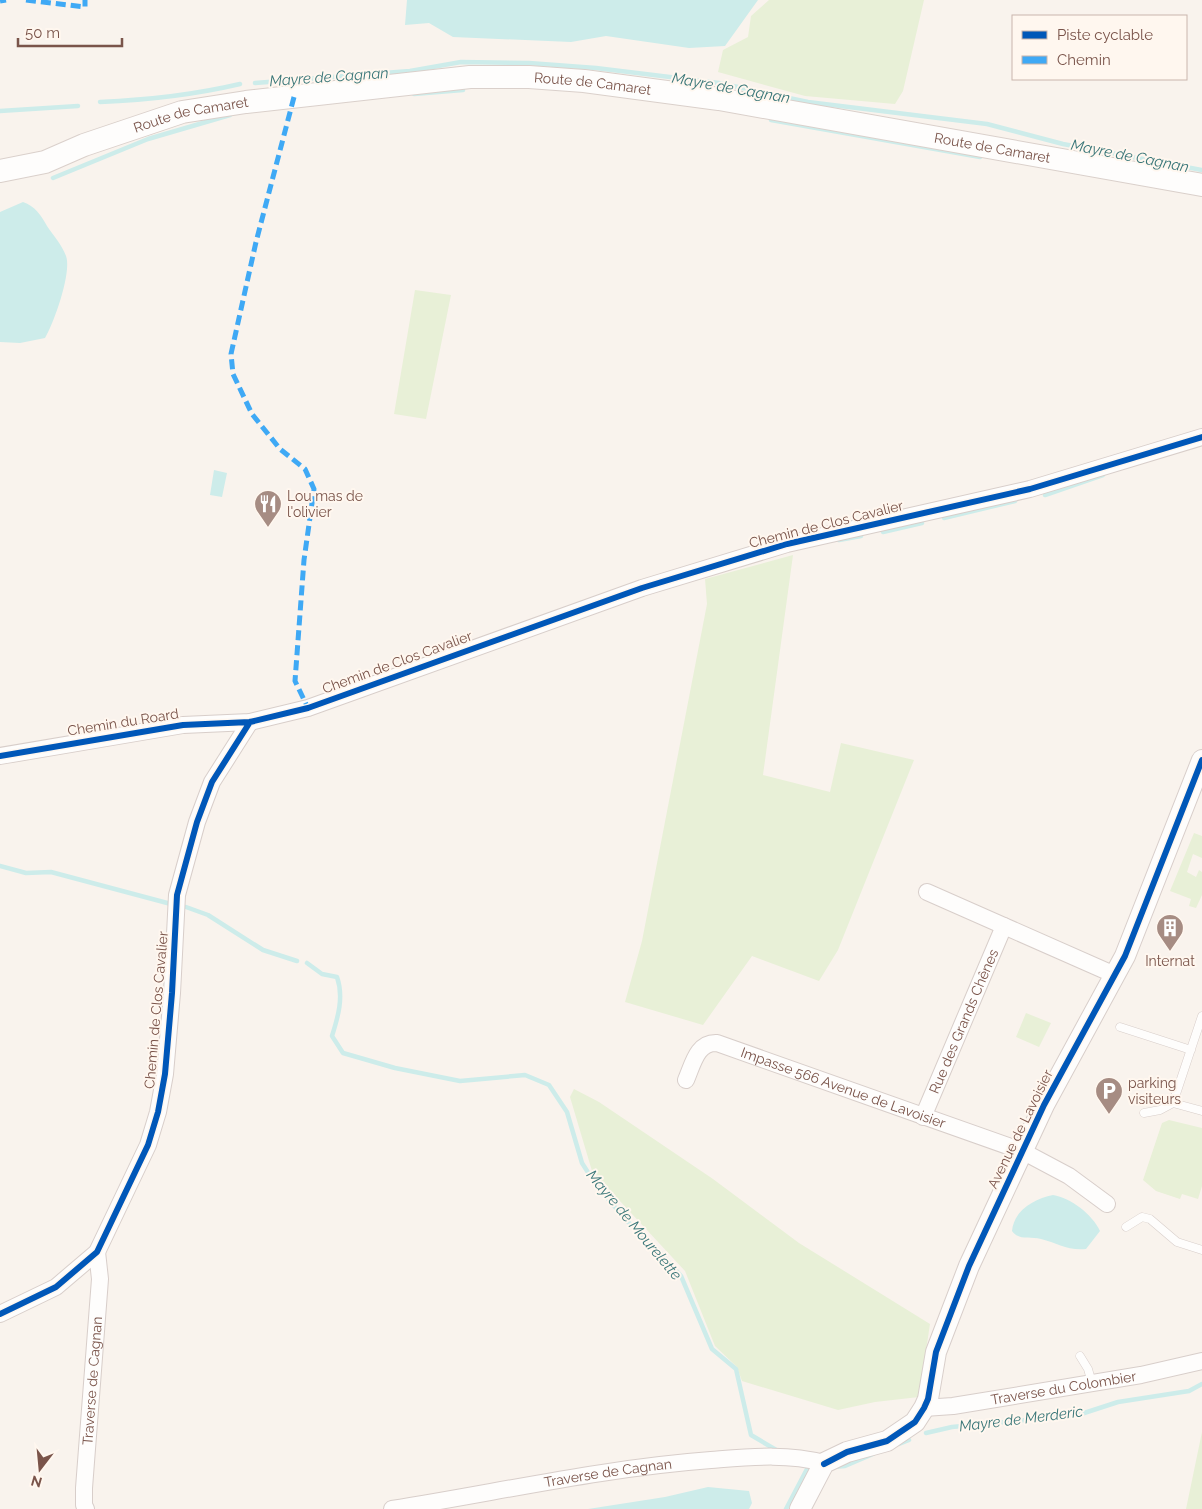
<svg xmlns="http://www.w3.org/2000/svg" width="1202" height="1509" font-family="Raleway,sans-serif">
  <rect width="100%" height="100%" fill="#f9f3ed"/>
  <path fill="#e8f0d7" d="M 769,0 L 924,0 L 903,91 L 895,104 L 805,96 L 718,72 L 723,50 L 748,37 L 751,16 Z
    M 415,290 L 451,295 L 426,419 L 394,414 Z
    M 793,555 L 763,775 L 830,792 L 841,743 L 914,760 L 838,950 L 819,981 L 752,956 L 703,1025 L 625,1002 L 642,941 L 707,604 L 705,579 Z
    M 1194,833 L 1202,836 L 1202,858 L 1193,854 L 1187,872 L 1196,877 L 1199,870 L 1202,872 L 1202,895 L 1196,908 L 1189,906 L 1191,899 L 1170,891 Z
    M 1026,1013 L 1051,1023 L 1039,1047 L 1016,1037 Z
    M 574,1089 L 599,1102 L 713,1179 L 799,1243 L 930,1324 L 919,1397 L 875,1402 L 838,1410 L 742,1381 L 737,1367 L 715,1346 L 685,1271 L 592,1171 L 570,1097 Z
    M 1169,1120 L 1202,1128 L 1202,1186 L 1198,1199 L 1182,1194 L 1180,1199 L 1156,1191 L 1143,1180 L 1162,1123 Z
    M 1202,1432 L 1202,1509 L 1186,1509 Z"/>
  <path fill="#cdecea" d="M 407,0 L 758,0 L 725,46 L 689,48 L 606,36 L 571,42 L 453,37 L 429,23 L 405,25 Z
    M 23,202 C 35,206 41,215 47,226 C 53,235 62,245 66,256 C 72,272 54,323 45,338 L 20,343 L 0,342 L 0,212 Z
    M 214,470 L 227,473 L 222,497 L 210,495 Z
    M 1053,1195 C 1071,1198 1092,1214 1100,1231 L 1086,1249 C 1068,1251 1057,1243 1041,1239 C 1030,1236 1019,1241 1012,1231 C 1014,1210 1034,1199 1053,1195 Z
    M 708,1487 L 749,1491 L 752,1503 L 749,1509 L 588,1509 L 665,1497 Z"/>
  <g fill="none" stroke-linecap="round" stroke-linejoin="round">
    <path stroke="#cdecea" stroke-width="4.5" d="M 255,83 L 410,71 L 461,62 L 529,63 L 596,68 L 719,83 L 808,102 L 987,124 L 1063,144 L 1202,170
      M 414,94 L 463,90
      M 100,102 C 148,100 193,95 240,84
      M 0,111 L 78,106
      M 771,120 L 980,157
      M 53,178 L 148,139 L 230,115
      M 1045,495 L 1103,475
      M 944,518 L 1015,501
      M 883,532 L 922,523
      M 839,540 L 861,536
      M 0,866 L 26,873 L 51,872 L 171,904
      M 186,907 L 208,915 L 263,950 L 297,961
      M 307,963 L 322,974 L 337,977 C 344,997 338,1017 332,1036 L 343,1053 L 395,1068 L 460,1081 L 525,1075 L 549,1085 L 567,1112 L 582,1163 L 596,1185 L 629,1223 L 656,1248 L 681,1276 L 712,1349 L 736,1369 L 751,1435 L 778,1451
      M 926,1433 L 952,1427 L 1078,1415 L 1118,1402 L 1189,1391 L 1202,1384
      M 899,1444 L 909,1440
      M 834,1467 L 845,1466 L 873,1454
      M 786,1509 L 807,1469"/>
    <defs>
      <path id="service" d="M 1120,1027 L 1191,1050
        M 1173,1103 L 1202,1016
        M 1144,1113 L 1160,1110 L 1173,1103 L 1202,1111
        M 1126,1227 L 1142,1217 L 1150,1219 L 1177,1242 L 1202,1250
        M 1080,1356 L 1088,1369 L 1092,1383"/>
      <g id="minor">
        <path d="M 0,756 L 183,725 L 250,722 L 308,708 L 642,588 L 787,544 L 1030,489 L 1202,437"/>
        <path d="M 927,892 L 1004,926"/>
        <path id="s1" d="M 686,1080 C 693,1064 697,1042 717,1043 L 1022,1151 L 1069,1176 L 1107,1204"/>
        <path id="s2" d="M 923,1117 L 1004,926 L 1115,975"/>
        <path d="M 0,1314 L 56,1287 L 97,1252 L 148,1145 L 158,1112 L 165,1074 L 172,993 L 177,895 L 197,822 L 212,782 L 250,722"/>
        <path id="s3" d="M 924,1408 L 953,1406 L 1141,1375 L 1202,1361"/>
        <path id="s4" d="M 86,1509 L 84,1505 L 84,1488 L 100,1279 L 97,1252"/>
        <path id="s5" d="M 392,1509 C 499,1492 604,1468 711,1460 C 750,1457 787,1453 824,1463"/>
      </g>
      <path id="tertiary" d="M 800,1509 L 824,1463 L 847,1452 L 887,1441 L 915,1422 L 924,1408 L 928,1399 L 936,1352 L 969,1266 L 1044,1105 L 1125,956 L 1202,760"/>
      <g id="secondary">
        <path id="s6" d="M 0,171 L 45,162 L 84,145 L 182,112 L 246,102 L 470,77 L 529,77 L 584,81 L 719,99 L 1202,185"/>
      </g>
    </defs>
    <use href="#service" stroke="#d8ceca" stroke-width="9"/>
    <use href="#minor" stroke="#d8ceca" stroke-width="18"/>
    <use href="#tertiary" stroke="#d8ceca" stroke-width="22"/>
    <use href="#secondary" stroke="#dad0cb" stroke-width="24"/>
    <use href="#service" stroke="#fefdfc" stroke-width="8"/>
    <use href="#minor" stroke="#fefdfc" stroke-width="16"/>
    <use href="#tertiary" stroke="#fefdfc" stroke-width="20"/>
    <use href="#secondary" stroke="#fefdfc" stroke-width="22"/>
    <path stroke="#3fa9f5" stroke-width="5" stroke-dasharray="10 5" stroke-linecap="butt" d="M 26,0 L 85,7 L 85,0
      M 0,1 L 6,0
      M 294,97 L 256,242 L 231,354 L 233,374 L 252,414 L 280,449 L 305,469 L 314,489 L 304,560 L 295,681 L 308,708"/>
    <defs>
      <path id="cycleway" d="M 0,756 L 183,725 L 250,722 L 308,708 L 642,588 L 787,544 L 1030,489 L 1202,437
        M 0,1314 L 56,1287 L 97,1252 L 148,1145 L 158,1112 L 165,1074 L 172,993 L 177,895 L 197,822 L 212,782 L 250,722
        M 824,1464 L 847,1452 L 887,1441 L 915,1422 L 924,1408 L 928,1399 L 936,1352 L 969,1266 L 1044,1105 L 1125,956 L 1202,760"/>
    </defs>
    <use href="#cycleway" stroke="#fff7ef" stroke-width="9"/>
    <use href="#cycleway" stroke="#0057b8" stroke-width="6"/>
  </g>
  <defs>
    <symbol id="restaurant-pin" viewBox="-11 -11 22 30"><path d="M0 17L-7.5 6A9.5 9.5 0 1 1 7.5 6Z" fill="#a68c83" stroke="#fff7ef"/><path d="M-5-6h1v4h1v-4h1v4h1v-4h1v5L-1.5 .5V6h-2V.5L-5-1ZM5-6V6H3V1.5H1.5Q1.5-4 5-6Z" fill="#fff"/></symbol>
    <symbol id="building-pin" viewBox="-11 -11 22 30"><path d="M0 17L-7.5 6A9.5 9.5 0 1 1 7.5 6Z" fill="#a68c83" stroke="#fff7ef"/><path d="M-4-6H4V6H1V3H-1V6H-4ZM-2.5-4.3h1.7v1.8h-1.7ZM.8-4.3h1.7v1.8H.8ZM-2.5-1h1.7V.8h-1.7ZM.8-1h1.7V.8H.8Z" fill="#fff"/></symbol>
    <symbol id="parking-pin" viewBox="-11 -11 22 30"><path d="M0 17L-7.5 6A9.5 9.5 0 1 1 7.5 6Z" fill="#a68c83" stroke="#fff7ef"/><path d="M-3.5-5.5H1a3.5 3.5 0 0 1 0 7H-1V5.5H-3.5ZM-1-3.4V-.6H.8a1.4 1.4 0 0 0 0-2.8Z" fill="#fff"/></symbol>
  </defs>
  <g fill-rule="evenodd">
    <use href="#restaurant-pin" x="252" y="488" width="32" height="43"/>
    <use href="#building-pin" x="1154" y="912" width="32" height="43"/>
    <use href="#parking-pin" x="1093" y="1075" width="32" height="43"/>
  </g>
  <g text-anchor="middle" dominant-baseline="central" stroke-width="4" stroke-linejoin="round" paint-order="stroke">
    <g font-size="14" fill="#7a544a" stroke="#fff7ef">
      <text stroke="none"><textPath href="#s6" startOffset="605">Route de Camaret</textPath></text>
      <text stroke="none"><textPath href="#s6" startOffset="200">Route de Camaret</textPath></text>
      <text stroke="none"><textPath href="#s6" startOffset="1010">Route de Camaret</textPath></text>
      <text transform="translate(826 524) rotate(-14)">Chemin de Clos Cavalier</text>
      <text transform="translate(397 662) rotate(-20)">Chemin de Clos Cavalier</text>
      <text transform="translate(123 722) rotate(-9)">Chemin du Roard</text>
      <text transform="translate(156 1010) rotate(-85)">Chemin de Clos Cavalier</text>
      <text stroke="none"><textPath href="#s2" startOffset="104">Rue des Grands Chênes</textPath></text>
      <text stroke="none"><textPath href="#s1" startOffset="186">Impasse 566 Avenue de Lavoisier</textPath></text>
      <text transform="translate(1020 1129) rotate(-64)">Avenue de Lavoisier</text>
      <text stroke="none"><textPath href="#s4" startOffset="129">Traverse de Cagnan</textPath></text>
      <text stroke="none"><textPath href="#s3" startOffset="141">Traverse du Colombier</textPath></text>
      <text stroke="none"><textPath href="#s5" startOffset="219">Traverse de Cagnan</textPath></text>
    </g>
    <g font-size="14" fill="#7a544a" stroke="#fff7ef" text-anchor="start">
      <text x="287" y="496">Lou mas de<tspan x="287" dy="16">l'olivier</tspan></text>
      <text x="1170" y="961" text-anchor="middle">Internat</text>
      <text x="1128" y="1083">parking<tspan x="1128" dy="16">visiteurs</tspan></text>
    </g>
    <g font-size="15" font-style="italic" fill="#397678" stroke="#fff7ef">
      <text transform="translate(329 77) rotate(-4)">Mayre de Cagnan</text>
      <text transform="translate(731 88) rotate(10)">Mayre de Cagnan</text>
      <text transform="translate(1130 156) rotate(11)">Mayre de Cagnan</text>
      <text transform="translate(634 1225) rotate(50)">Mayre de Mourelette</text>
      <text transform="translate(1021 1419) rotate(-7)">Mayre de Merderic</text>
    </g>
  </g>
  <rect x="1012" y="15" width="175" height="65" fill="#fff7ef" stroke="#cab6ad"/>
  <rect x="1022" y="31" width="25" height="8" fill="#0057b8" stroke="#cab6ad"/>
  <text x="1057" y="40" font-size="15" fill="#7a544a">Piste cyclable</text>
  <rect x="1022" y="56" width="25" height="8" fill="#3fa9f5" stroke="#cab6ad"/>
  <text x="1057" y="65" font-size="15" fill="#7a544a">Chemin</text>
  <g transform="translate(40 1469) rotate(196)" stroke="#fff7ef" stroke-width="4" paint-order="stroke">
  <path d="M0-4L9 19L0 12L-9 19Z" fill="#7a544a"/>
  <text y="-8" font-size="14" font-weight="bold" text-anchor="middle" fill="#7a544a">N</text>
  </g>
  <path d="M18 38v8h104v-8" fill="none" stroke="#7a544a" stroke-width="2.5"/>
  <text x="25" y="38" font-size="15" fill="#7a544a" stroke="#fff7ef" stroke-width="4" paint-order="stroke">50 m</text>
</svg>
